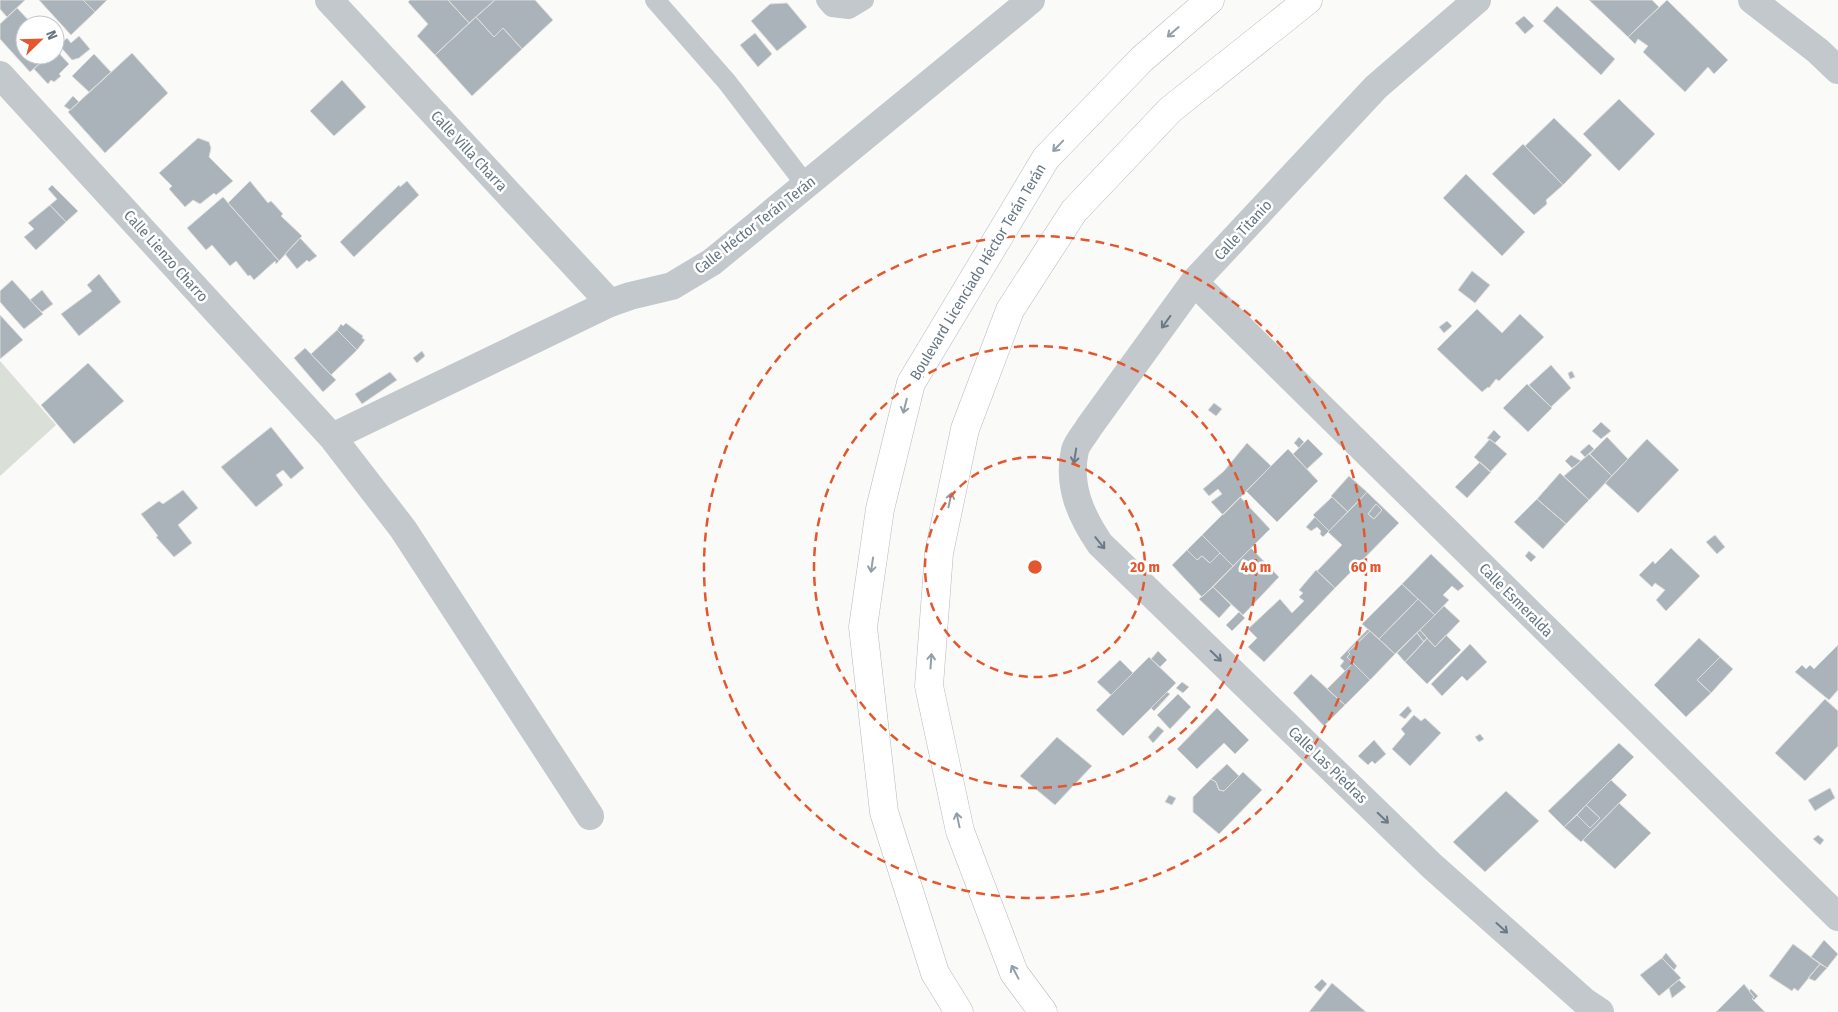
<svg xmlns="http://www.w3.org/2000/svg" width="1838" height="1012" font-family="'Fira Sans Condensed',sans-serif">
  <rect width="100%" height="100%" fill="#fafaf8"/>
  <path fill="#dadfd7" d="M 0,361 L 56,425 L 0,476 Z"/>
  <path fill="#aab3b9" stroke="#dcdcda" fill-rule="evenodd" d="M 0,0 L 25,0 L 7,17 L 0,9 Z
    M 39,0 L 83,0 L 95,12 L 71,35 Z
    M 83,0 L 107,0 L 95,12 Z
    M 410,0 L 448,0 L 469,23 L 435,55 L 417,36 L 428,24 L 408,2 Z
    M 448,0 L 495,0 L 469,23 Z
    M 495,0 L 535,0 L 553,20 L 522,49 L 503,28 L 494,37 L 476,17 Z
    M 1589,0 L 1652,0 L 1659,7 L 1628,37 Z
    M 1667,0 L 1728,60 L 1714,74 L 1708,67 L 1685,92 L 1643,52 L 1648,46 L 1638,39 L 1635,44 L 1628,37 Z
    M 787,3 L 807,27 L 777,51 L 751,21 L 770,4 Z
    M 1557,6 L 1615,59 L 1601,75 L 1543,21 Z
    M 17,8 L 33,25 L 25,25 L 25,55 L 49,55 L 30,72 L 0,39 L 0,24 Z
    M 1524,16 L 1534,26 L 1525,34 L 1515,23 Z
    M 476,17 L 494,37 L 503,28 L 522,49 L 472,96 L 435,55 Z
    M 755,33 L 772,54 L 758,67 L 740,45 Z
    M 79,36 L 90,49 L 79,58 L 72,60 L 59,45 L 67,38 L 71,43 Z
    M 55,49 L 69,64 L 59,74 L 61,76 L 54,82 L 51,80 L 48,84 L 34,69 L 49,55 L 55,55 Z
    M 132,53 L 168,93 L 105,153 L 68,112 Z
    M 94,54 L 111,72 L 89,92 L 72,76 Z
    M 342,80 L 366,107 L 334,136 L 310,111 Z
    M 73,96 L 79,102 L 70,110 L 64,106 Z
    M 1619,99 L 1655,134 L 1619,171 L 1583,134 Z
    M 1554,118 L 1592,155 L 1563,185 L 1525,146 Z
    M 198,138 L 209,142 L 211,148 L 209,157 L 233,181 L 216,195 L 214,193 L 200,204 L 193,200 L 185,207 L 169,189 L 172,186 L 159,173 Z
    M 1523,144 L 1563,185 L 1546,200 L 1547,204 L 1534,215 L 1492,174 Z
    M 1466,174 L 1525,232 L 1502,256 L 1443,198 Z
    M 250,181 L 268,203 L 271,201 L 283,214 L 281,216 L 302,236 L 279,261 L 228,203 Z
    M 407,181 L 419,195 L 354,257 L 340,242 L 399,185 L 400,187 Z
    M 52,185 L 78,211 L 66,222 L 50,205 L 57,199 L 48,189 Z
    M 223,197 L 279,261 L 276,264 L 275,261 L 254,280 L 250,275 L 248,276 L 236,261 L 230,266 L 212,245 L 206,250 L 187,228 Z
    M 50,205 L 66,222 L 36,250 L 24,237 L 34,229 L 28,223 Z
    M 300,238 L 317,256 L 309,262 L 307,260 L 297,269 L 285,254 Z
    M 1472,271 L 1490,285 L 1475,303 L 1458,290 Z
    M 99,274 L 121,302 L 79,336 L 61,314 L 92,291 L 87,285 Z
    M 12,280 L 43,314 L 24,329 L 0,302 L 0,291 Z
    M 42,290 L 53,304 L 42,312 L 30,300 Z
    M 1477,309 L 1502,333 L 1520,314 L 1544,337 L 1499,381 L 1496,379 L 1489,388 L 1488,387 L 1482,392 L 1437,349 Z
    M 0,315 L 23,340 L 0,359 Z
    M 1447,321 L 1452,326 L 1444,333 L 1439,327 Z
    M 346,323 L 363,336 L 362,338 L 365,340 L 357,350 L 337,330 L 341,324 L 343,326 Z
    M 337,330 L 357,350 L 331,375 L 311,354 Z
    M 305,348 L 336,380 L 323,392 L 294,358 Z
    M 422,351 L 425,356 L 417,363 L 413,358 Z
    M 88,363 L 124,401 L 74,444 L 41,405 Z
    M 1551,365 L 1571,388 L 1551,407 L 1529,385 Z
    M 1572,371 L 1575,377 L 1570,379 L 1568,373 Z
    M 390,372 L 397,380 L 362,404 L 355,394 Z
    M 1527,384 L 1552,408 L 1528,432 L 1503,408 Z
    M 1214,403 L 1222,409 L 1216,416 L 1208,410 Z
    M 1601,422 L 1611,431 L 1601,439 L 1592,431 Z
    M 271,427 L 304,468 L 291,479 L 283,470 L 276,475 L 283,485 L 256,507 L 221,467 Z
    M 1494,430 L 1501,437 L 1495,443 L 1487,438 Z
    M 1299,437 L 1304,442 L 1299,448 L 1294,443 Z
    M 1607,437 L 1628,459 L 1612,476 L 1590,454 Z
    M 1308,439 L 1323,454 L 1307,469 L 1293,454 Z
    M 1490,439 L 1507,454 L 1490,472 L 1474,457 Z
    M 1647,439 L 1679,470 L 1638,513 L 1605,483 Z
    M 1247,443 L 1271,466 L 1223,515 L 1211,502 L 1222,494 L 1218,489 L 1209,496 L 1203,489 L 1224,471 Z
    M 1589,444 L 1594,449 L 1585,457 L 1580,452 Z
    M 1288,449 L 1318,481 L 1277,522 L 1246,491 Z
    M 1589,454 L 1612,476 L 1589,500 L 1564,476 Z
    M 1571,455 L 1581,461 L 1572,468 L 1565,461 Z
    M 1480,462 L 1491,472 L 1467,498 L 1455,487 Z
    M 1560,473 L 1589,500 L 1566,524 L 1537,499 Z
    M 1349,476 L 1367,492 L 1348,512 L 1331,496 Z
    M 183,490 L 198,508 L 178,525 L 192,543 L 174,557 L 156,537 L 158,536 L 141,514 L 159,501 L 163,504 Z
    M 1367,492 L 1399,523 L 1335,588 L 1317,571 L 1342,545 L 1328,532 ZM 1376,504 L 1382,510 L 1374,519 L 1368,514 Z
    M 1240,497 L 1270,529 L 1233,566 L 1202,535 Z
    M 1332,497 L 1348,512 L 1329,531 L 1313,515 Z
    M 1537,499 L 1566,524 L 1543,549 L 1514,522 Z
    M 1376,504 L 1382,510 L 1374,519 L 1368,514 Z
    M 1315,517 L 1329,531 L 1323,537 L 1320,534 L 1321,531 L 1317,527 L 1311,531 L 1306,527 Z
    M 1202,535 L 1220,553 L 1210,563 L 1202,556 L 1197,560 L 1187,550 Z
    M 1715,535 L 1725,547 L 1717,554 L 1706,542 Z
    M 1251,548 L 1279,577 L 1243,615 L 1213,587 Z
    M 1671,548 L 1700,576 L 1666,611 L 1656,600 L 1665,590 L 1655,583 L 1652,587 L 1639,575 L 1653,561 L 1655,564 Z
    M 1187,550 L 1197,560 L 1202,556 L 1210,563 L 1220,553 L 1233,566 L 1202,597 L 1172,565 Z
    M 1529,551 L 1536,557 L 1531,562 L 1525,556 Z
    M 1431,554 L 1464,586 L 1458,591 L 1452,586 L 1443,595 L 1449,600 L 1435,615 L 1402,584 Z
    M 1316,570 L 1335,588 L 1264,662 L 1248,647 L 1257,638 L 1248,629 L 1280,599 L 1292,613 L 1304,601 L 1299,597 L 1303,593 L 1299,590 Z
    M 1402,584 L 1418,599 L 1379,639 L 1362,624 Z
    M 1213,587 L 1231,605 L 1219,618 L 1199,599 Z
    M 1418,599 L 1435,615 L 1395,654 L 1379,639 Z
    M 1444,606 L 1460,621 L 1435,647 L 1420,630 Z
    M 1239,612 L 1245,618 L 1232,631 L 1226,625 Z
    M 1368,629 L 1370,631 L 1348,652 L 1350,654 L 1347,657 L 1353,663 L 1345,671 L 1340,666 L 1344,661 L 1340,658 Z
    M 1420,630 L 1427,638 L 1424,642 L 1417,633 Z
    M 1370,631 L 1395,654 L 1370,680 L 1347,657 L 1350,654 L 1348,652 Z
    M 1417,633 L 1424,642 L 1405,662 L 1397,653 Z
    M 1446,635 L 1461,650 L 1427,684 L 1405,662 L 1427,638 L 1435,647 Z
    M 1699,638 L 1720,657 L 1697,680 L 1711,693 L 1686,717 L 1654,685 Z
    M 1470,644 L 1487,662 L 1467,681 L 1462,676 L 1442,696 L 1431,684 Z
    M 1838,645 L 1838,690 L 1829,700 L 1795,672 L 1802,665 L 1806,669 L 1810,665 L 1814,669 Z
    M 1158,651 L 1167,660 L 1160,667 L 1151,659 Z
    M 1149,657 L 1176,683 L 1123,736 L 1096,710 Z
    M 1720,657 L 1733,669 L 1711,693 L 1697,680 Z
    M 1120,660 L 1133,673 L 1111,695 L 1097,682 Z
    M 1353,663 L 1370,680 L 1345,705 L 1327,689 Z
    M 1311,674 L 1345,705 L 1324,726 L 1293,693 Z
    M 1182,682 L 1189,687 L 1183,693 L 1176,688 Z
    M 1167,692 L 1170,694 L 1154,711 L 1151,708 Z
    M 1178,694 L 1191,707 L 1170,729 L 1157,715 Z
    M 1825,699 L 1838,711 L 1838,746 L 1805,781 L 1775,753 Z
    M 1408,706 L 1412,711 L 1405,719 L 1399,715 Z
    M 1217,708 L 1249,740 L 1235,754 L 1224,743 L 1197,769 L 1177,749 Z
    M 1414,715 L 1421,721 L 1425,718 L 1441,733 L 1410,766 L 1392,749 L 1405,734 L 1401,729 Z
    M 1158,726 L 1164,731 L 1153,743 L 1148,737 Z
    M 1480,734 L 1484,739 L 1479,742 L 1475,737 Z
    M 1057,737 L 1092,766 L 1055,805 L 1020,776 Z
    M 1374,740 L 1386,754 L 1375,764 L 1372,761 L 1368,765 L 1358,756 Z
    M 1619,743 L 1634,757 L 1564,827 L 1548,811 Z
    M 1227,764 L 1239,776 L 1224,791 L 1219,790 L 1216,782 L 1211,779 Z
    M 1243,772 L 1262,790 L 1219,834 L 1193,812 L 1193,797 L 1211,779 L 1216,782 L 1219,790 L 1224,791 Z
    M 1611,780 L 1627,795 L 1581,842 L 1564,827 L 1577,815 L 1590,828 L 1600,818 L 1586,805 Z
    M 1830,788 L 1835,798 L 1815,811 L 1808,800 Z
    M 1506,791 L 1539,821 L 1485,872 L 1453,842 Z
    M 1169,795 L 1176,798 L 1172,805 L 1165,802 Z
    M 1619,803 L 1651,833 L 1615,869 L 1583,840 Z
    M 1586,805 L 1600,818 L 1590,828 L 1577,815 Z
    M 1818,835 L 1824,840 L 1820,845 L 1813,839 Z
    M 1824,940 L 1838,954 L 1827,968 L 1811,957 Z
    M 1793,944 L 1820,964 L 1798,991 L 1794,988 L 1792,991 L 1769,976 Z
    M 1666,953 L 1677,966 L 1674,970 L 1662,958 Z
    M 1662,958 L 1681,978 L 1659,996 L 1640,975 Z
    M 1820,964 L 1827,968 L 1815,981 L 1808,978 Z
    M 1322,979 L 1327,984 L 1320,992 L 1314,987 Z
    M 1679,980 L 1686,987 L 1672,998 L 1669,988 Z
    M 1332,983 L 1366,1012 L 1309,1012 Z
    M 1744,984 L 1754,997 L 1752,999 L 1765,1012 L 1716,1012 Z
    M 1751,989 L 1758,996 L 1754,1000 L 1752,999 L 1754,997 L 1749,991 Z"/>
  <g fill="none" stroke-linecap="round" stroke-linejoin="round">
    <defs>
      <path id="primary" d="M 959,1012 L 935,973 L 884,812 L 863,627 L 880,509 L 911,383 L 1046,158 L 1142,59 L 1210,0
        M 1043,1012 L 1014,973 L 960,831 L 929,686 L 939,553 L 965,429 L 1010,310 L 1074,211 L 1170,110 L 1308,0"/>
    </defs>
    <use href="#primary" stroke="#b5babe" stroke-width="29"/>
    <path stroke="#c3c8cc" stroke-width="20" d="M 655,0 L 727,82 L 806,185
      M 826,0 L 832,7 L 849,9 L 864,0"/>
    <path stroke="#c3c8cc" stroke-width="28" d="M 1477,0 L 1376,87 L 1194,282 L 1089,427 C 1085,434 1077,443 1075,450 C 1067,486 1081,516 1100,544 L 1432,866 L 1585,1002 L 1600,1012
      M 1752,0 L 1818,51 L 1838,70
      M 0,75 L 332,437 L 403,529 L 590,816
      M 1194,282 L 1838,917
      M 332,437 L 610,303"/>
    <path stroke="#c3c8cc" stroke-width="28" d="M 329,0 L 610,303 L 630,296 L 672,286 L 712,262 L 1031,0"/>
    <use href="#primary" stroke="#fff" stroke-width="28"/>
  </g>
  <defs><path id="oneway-shaft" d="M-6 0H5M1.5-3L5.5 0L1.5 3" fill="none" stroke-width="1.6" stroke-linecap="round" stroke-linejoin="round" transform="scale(1.25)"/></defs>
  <g stroke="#939fa8">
    <use href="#oneway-shaft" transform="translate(1173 32) rotate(139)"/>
    <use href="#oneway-shaft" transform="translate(1058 146) rotate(134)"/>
    <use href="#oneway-shaft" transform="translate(905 406) rotate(104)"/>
    <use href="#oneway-shaft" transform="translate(950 500) rotate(-78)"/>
    <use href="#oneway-shaft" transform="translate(872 565) rotate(98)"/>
    <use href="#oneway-shaft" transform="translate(931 661) rotate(-86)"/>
    <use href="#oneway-shaft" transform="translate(958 820) rotate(-102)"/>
    <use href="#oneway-shaft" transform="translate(1015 972) rotate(-118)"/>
  </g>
  <g stroke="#6a7a87">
    <use href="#oneway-shaft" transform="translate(1166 322) rotate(126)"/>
    <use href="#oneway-shaft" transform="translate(1075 456) rotate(99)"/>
    <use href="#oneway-shaft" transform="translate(1100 543) rotate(51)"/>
    <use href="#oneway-shaft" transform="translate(1216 656) rotate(44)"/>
    <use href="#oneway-shaft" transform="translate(1383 818) rotate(44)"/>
    <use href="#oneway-shaft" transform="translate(1502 928) rotate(42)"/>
  </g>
  <g fill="none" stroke="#e4572e" stroke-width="2.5" stroke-dasharray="9 6">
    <circle cx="1035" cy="567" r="110"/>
    <circle cx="1035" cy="567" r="221"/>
    <circle cx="1035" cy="567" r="331"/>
  </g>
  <g text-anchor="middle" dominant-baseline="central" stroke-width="5" stroke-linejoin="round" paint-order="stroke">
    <g font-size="15" fill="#657683" stroke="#fff">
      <text transform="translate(469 151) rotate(47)">Calle Villa Charra</text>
      <text transform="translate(755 225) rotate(-38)">Calle Héctor Terán Terán</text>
      <text transform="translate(1243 230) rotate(-47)">Calle Titanio</text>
      <text transform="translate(166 256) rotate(48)">Calle Lienzo Charro</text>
      <text transform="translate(978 272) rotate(-59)">Boulevard Licenciado Héctor Terán Terán</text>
      <text transform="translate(1516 600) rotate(45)">Calle Esmeralda</text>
      <text transform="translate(1328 765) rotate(44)">Calle Las Piedras</text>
    </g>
  </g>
  <circle cx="1035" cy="567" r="8" fill="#e4572e" stroke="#fff" stroke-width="2.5"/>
  <g font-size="15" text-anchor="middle" font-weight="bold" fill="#e4572e" stroke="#fff" stroke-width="5" stroke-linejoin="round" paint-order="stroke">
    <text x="1145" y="572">20 m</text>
    <text x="1256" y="572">40 m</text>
    <text x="1366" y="572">60 m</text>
  </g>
  <g transform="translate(40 40) rotate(67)"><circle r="24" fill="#ffffff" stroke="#c1c8cd"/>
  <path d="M0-4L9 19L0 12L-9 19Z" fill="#e4572e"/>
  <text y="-8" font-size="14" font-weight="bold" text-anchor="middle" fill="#657683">N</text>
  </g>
</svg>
